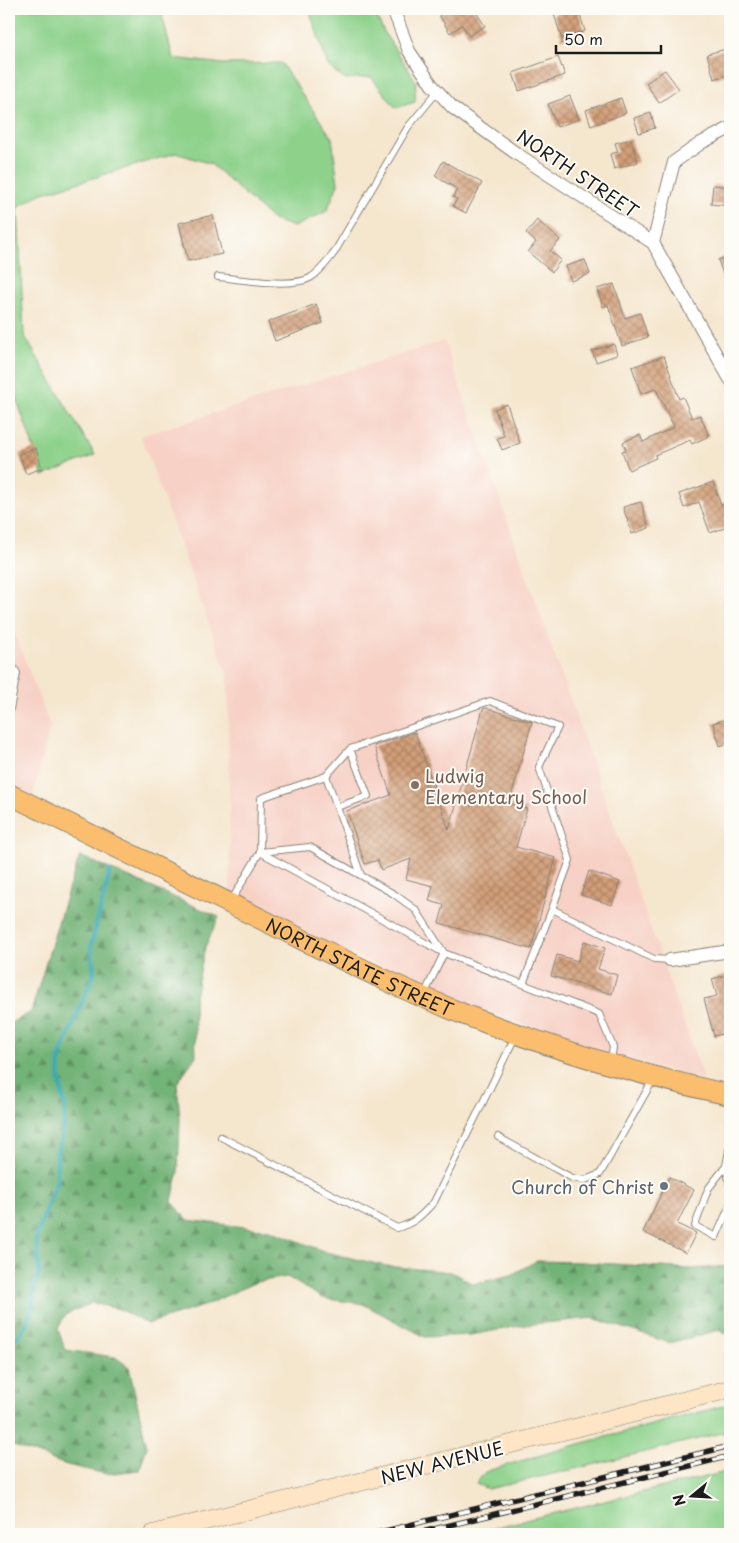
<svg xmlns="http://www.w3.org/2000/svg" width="739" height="1543" font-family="'Playpen Sans',sans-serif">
  <defs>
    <pattern id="forest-firs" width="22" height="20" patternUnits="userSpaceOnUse" patternTransform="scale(1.25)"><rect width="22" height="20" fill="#72b377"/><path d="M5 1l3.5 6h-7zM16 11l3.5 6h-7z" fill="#5d9161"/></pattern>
    <pattern id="building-cross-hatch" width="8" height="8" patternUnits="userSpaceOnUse" patternTransform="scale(1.25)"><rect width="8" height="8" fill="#d39f79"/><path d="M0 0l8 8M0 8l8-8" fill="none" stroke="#aa8162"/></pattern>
  </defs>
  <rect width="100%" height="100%" fill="#fdfcf7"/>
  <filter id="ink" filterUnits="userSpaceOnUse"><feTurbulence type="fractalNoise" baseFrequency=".02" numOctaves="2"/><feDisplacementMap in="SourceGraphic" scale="10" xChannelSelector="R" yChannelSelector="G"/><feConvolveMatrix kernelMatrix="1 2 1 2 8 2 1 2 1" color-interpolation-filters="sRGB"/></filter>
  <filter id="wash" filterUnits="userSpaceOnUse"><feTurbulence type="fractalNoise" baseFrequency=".0096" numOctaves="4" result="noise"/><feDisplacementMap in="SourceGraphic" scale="20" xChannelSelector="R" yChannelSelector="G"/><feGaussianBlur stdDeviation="1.12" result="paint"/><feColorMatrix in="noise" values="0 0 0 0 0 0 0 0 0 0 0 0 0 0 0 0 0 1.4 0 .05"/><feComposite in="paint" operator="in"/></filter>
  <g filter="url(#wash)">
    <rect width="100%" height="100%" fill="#f5e6ce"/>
    <path fill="#f7d1c6" d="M 444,341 L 704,1080 L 597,1052 L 452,998 L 323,942 L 230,893 L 228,677 L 141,436 Z
      M 9,618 L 50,726 L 33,796 L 9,783 Z"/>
    <path fill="#8dd18b" stroke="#547654" d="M 9,9 L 185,9 L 162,15 L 173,58 L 224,64 L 281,63 L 332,138 L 338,184 L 327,211 L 294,227 L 273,220 L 211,164 L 176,153 L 40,194 L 18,207 L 24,335 L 95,455 L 43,476 L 9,376 Z
      M 309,9 L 373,9 L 385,34 L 416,81 L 415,102 L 396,108 L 371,77 L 344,79 L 328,66 Z
      M 730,1404 L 730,1431 L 596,1464 L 488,1489 L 476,1484 L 485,1472 L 510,1464 L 572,1446 Z
      M 730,1471 L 730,1534 L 467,1534 Z"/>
    <path fill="url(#forest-firs)" stroke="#47684a" d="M 80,856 L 219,917 L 205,947 L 194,1002 L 196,1056 L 177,1083 L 180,1120 L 178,1174 L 172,1201 L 187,1220 L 270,1230 L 326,1252 L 386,1266 L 451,1272 L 473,1284 L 511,1275 L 536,1261 L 582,1262 L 692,1269 L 730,1266 L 730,1335 L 719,1330 L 670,1343 L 593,1318 L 525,1325 L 471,1335 L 425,1337 L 363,1304 L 322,1298 L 287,1277 L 256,1282 L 206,1305 L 147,1324 L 119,1309 L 92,1303 L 65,1315 L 58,1329 L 65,1350 L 115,1357 L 129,1367 L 147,1447 L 139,1470 L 106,1474 L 67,1465 L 14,1446 L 9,1446 L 9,1024 L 31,1012 L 68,890 Z"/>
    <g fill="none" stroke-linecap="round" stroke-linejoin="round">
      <path stroke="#3aacb4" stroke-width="4.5" d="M 9,1340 L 18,1336 L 24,1329 L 32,1309 L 34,1287 L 39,1273 L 36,1237 L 57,1180 L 57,1154 L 64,1125 L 65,1106 L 59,1077 L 60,1056 L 94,974 L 91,946 L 110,871"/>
    </g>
    <g id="blocks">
      <path fill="url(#building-cross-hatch)" d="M 448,9 L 474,9 L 485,26 L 469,36 L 462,25 L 450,33 L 439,15 Z
        M 569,9 L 578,9 L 585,31 L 562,39 L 554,14 Z
        M 730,48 L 730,74 L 714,79 L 707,54 Z
        M 558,57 L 565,75 L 519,91 L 513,73 Z
        M 665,70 L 679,89 L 659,103 L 646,83 Z
        M 570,96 L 579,119 L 557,127 L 548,104 Z
        M 621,98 L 626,113 L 591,126 L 586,110 Z
        M 651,113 L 655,128 L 639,133 L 634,118 Z
        M 631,139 L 638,162 L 614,169 L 610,154 L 618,152 L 615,143 Z
        M 443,161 L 482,183 L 466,213 L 453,206 L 457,199 L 453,197 L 457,189 L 435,176 Z
        M 713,185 L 730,187 L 730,206 L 711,204 Z
        M 213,215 L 222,254 L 188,261 L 179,223 Z
        M 537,220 L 560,240 L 550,251 L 561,260 L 552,272 L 528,252 L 536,242 L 526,233 Z
        M 730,255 L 730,291 L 729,291 L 718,260 Z
        M 585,260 L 590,274 L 571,281 L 566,266 Z
        M 614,284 L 625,318 L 640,313 L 648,337 L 622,346 L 608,305 L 603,307 L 597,289 Z
        M 316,304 L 323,323 L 275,341 L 268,322 Z
        M 614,344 L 617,355 L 596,362 L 592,351 Z
        M 664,356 L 679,399 L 683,397 L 692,418 L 700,415 L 709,436 L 692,444 L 690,440 L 655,455 L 656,458 L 629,470 L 622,451 L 626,450 L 623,442 L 640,435 L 643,442 L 674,427 L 656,389 L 641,394 L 632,367 Z
        M 507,404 L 520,443 L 502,450 L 497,438 L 504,436 L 495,409 Z
        M 36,448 L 42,468 L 26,474 L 19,454 Z
        M 713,482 L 721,505 L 730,501 L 730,526 L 710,533 L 699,502 L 684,508 L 679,494 Z
        M 641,502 L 649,528 L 632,534 L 623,507 Z
        M 486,708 L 532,722 L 509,804 L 527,809 L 516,847 L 556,858 L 531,949 L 439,923 L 444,905 L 429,901 L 433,886 L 406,879 L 411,859 L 381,870 L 378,860 L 365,864 L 347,811 L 391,795 L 374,746 L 415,732 L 449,830 L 483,709 Z
        M 730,718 L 730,743 L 720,746 L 713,723 Z
        M 589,871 L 620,882 L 612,905 L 581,895 Z
        M 584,941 L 605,948 L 598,969 L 617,975 L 612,994 L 551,976 L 557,955 L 578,961 Z
        M 730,974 L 730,1028 L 726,1029 L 727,1033 L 714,1036 L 704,999 L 717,996 L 712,979 Z
        M 669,1177 L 694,1190 L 677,1224 L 696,1233 L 686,1253 L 643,1232 Z"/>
    </g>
  </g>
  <g filter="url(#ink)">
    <use href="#blocks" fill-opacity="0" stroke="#888175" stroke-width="1"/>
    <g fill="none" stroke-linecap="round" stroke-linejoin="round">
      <defs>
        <path id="service" d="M 218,277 C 240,279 292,288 310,278 C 320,272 327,262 334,253 L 408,127 L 438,91
          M 9,661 L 17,673 L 9,714
          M 326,776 L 350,749 L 490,701 L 558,727 L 539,767 L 570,860 L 552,909 L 654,959 L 670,960
          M 337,807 L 368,796 L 350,749
          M 361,875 L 326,776 L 261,798 L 260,852 L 310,847 L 394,894 L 416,910 L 444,953 L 599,1014 L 613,1047 L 611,1060
          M 230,903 L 260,852 L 444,953 L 424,995
          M 523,984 L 552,909
          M 221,1137 L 397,1228 C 415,1223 422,1215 434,1202 L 516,1035
          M 498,1137 L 572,1178 L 585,1180 L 600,1174 L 654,1078
          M 730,1145 L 726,1166 L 708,1189 L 695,1226 L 716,1237 L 730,1205
          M 726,1166 L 730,1186"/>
        <path id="minor" d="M 393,9 L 409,51 L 432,85 L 453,108 L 517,154 L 653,243 L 730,379
          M 653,243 L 674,162 L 701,143 L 730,128
          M 670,960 L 730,951"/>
        <path id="secondary" d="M 153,1534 L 730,1389"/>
        <g id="primary">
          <path id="s1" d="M 9,794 C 97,838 185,882 273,925 C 336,956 398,988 463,1014 C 550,1048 639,1075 730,1095"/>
        </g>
      </defs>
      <use href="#service" stroke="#888175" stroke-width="8"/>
      <use href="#minor" stroke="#888175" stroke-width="14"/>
      <use href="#secondary" stroke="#888175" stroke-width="19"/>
      <use href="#primary" stroke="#888175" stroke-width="22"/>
      <use href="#service" stroke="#fff" stroke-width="6"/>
      <use href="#minor" stroke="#fff" stroke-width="12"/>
      <use href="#secondary" stroke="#fde5c5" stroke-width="18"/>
      <use href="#primary" stroke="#fbbe6e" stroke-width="20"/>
      <defs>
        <path id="rail" d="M 373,1534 L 730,1446
          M 414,1534 L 730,1456"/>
      </defs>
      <use href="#rail" stroke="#1c1c1c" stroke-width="5.5"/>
      <use href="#rail" stroke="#fdfcf7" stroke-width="4" stroke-dasharray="11" stroke-linecap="butt"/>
    </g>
  </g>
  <circle fill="#8d6e63" stroke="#fdfcf7" stroke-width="2" cx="415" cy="785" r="5"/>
  <circle fill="#6b7280" stroke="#fdfcf7" stroke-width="2" cx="664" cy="1186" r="5"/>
  <g text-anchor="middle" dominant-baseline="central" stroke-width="4" stroke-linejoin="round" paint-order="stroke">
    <g font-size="18" fill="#1c1c1c" stroke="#fdfcf7">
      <text transform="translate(578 173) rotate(34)">NORTH STREET</text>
      <text stroke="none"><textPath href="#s1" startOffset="391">NORTH STATE STREET</textPath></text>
      <text transform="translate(442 1462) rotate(-14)">NEW AVENUE</text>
    </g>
    <g font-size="18" fill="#785e54" stroke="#fdfcf7" text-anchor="start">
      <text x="425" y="775">Ludwig<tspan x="425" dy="21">Elementary School</tspan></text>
    </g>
    <g font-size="18" fill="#5b616d" stroke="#fdfcf7" text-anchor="end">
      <text x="654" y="1186">Church of Christ</text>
    </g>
  </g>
  <rect width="739" height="1543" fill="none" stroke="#fdfcf7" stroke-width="30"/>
  <g transform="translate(692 1496) rotate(252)" stroke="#fdfcf7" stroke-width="4" paint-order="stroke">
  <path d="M0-4L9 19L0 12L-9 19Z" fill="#1c1c1c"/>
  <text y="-8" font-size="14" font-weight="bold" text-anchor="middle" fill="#1c1c1c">N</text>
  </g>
  <path d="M556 45v8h105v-8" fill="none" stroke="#1c1c1c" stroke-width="2.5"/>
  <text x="564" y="45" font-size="15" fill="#1c1c1c" stroke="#fdfcf7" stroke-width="4" paint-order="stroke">50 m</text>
</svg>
